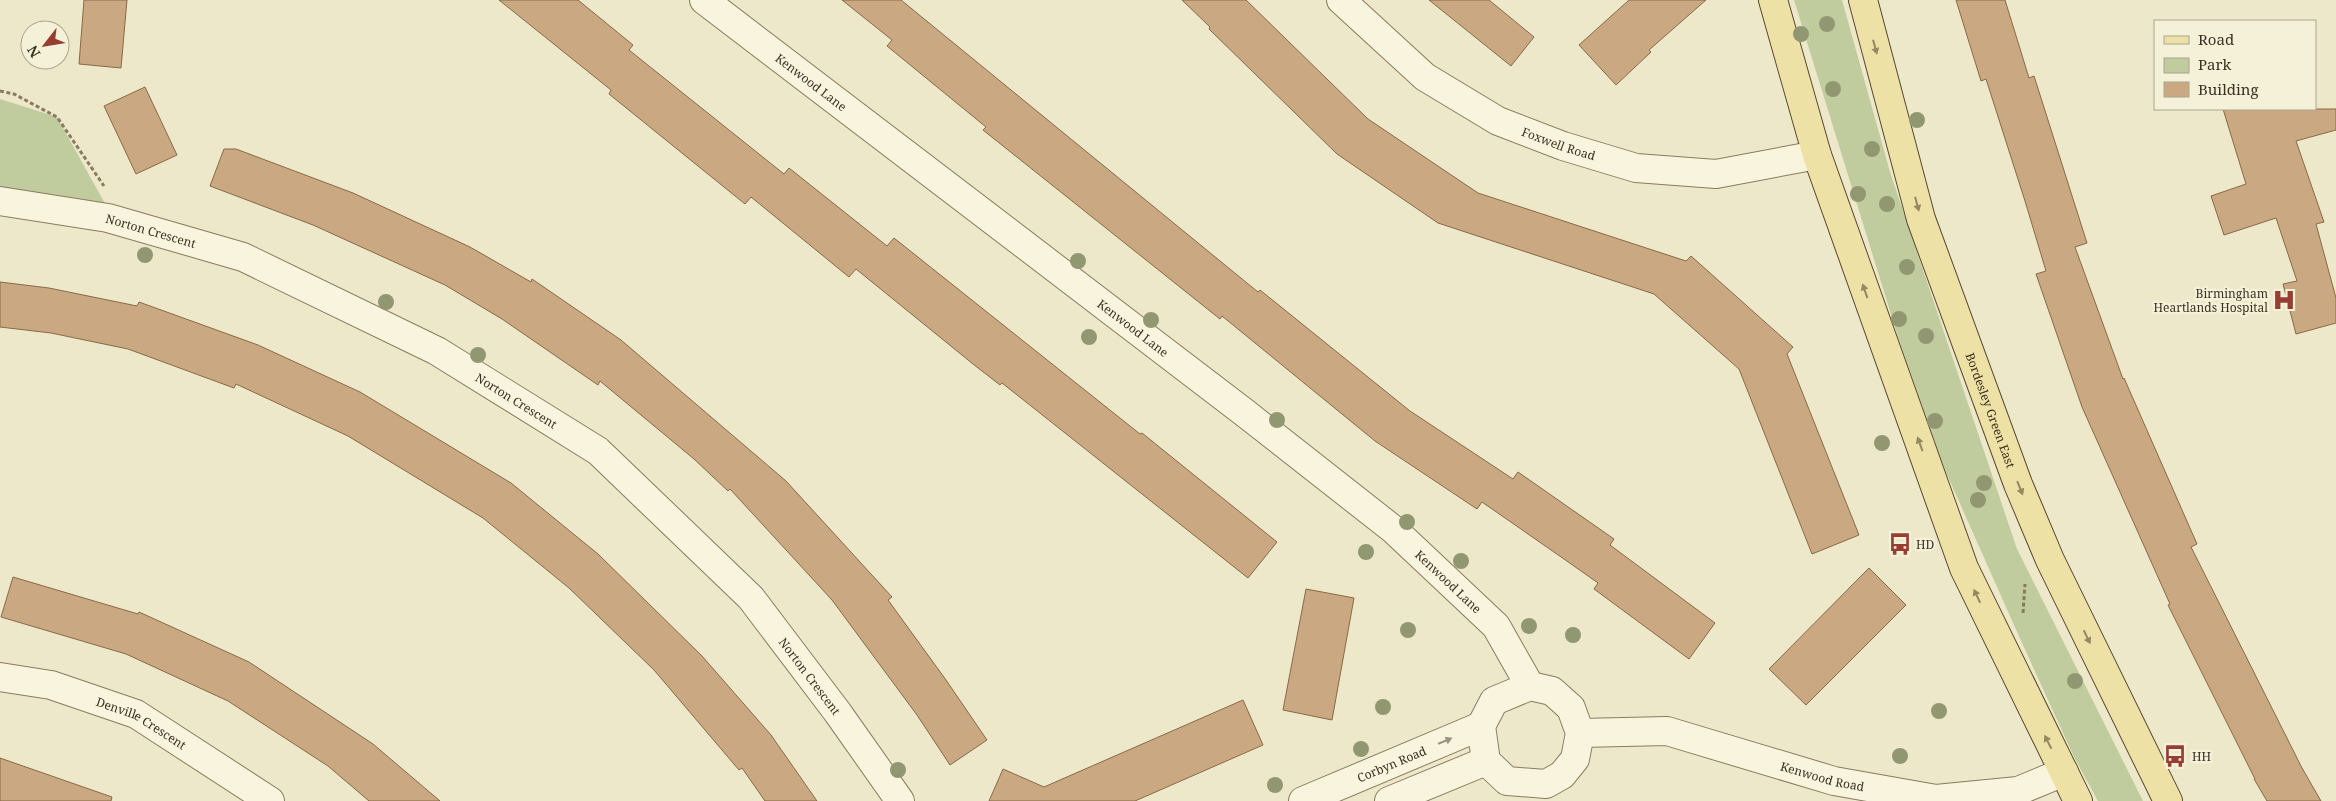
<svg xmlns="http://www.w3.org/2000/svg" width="2336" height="801" font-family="'Noto Serif',serif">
  <rect width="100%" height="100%" fill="#ede8ca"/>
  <path fill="#c0cc9e" d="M 1794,0 L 1842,0 L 1890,172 L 2017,549 L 2143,801 L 2098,801 L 2075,759 L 2022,643 L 1945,470 L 1898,337 Z
    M 0,99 L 57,117 L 108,209 L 0,191 Z"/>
  <path fill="#caa982" stroke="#886945" d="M 84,0 L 127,0 L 121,68 L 79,64 Z
    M 499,0 L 578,0 L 633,45 L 629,50 L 784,174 L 789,168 L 887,246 L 894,238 L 1140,434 L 1142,433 L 1277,542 L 1248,578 L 1002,383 L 1000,385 L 973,364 L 856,269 L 849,277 L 751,197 L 745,204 L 609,94 L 611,90 Z
    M 842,0 L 901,0 L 1258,292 L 1260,290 L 1410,411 L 1513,479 L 1518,472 L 1614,539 L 1610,545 L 1715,623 L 1689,659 L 1594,589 L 1598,583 L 1564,559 L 1482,502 L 1477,509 L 1375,441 L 1222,316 L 1220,319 L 983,130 L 986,127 L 887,46 L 892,40 Z
    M 1182,0 L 1246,0 L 1368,119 L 1478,193 L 1686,261 L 1691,256 L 1793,347 L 1787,354 L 1859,535 L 1812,554 L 1739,369 L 1654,294 L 1438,223 L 1337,154 L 1209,29 L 1210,27 Z
    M 1429,0 L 1489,0 L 1534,37 L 1511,66 Z
    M 1629,0 L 1706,0 L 1649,50 L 1651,52 L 1616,85 L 1579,45 Z
    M 1956,0 L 2005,0 L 2029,78 L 2034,76 L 2087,243 L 2075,247 L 2123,379 L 2124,378 L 2197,544 L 2191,547 L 2302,768 L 2321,801 L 2267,801 L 2254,779 L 2255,779 L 2168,605 L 2170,604 L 2082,407 L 2036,274 L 2046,271 L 2025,201 L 1986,79 L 1981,81 Z
    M 145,87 L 177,155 L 136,174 L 104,106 Z
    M 2223,109 L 2336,109 L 2336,130 L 2296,141 L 2324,222 L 2316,224 L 2336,298 L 2336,323 L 2296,334 L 2283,284 L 2297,281 L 2276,218 L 2224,235 L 2211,196 L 2246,184 Z
    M 224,149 L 236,149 L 353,193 L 470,247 L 531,282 L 532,279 L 621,340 L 786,481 L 892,597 L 888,600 L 946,680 L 987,740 L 950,765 L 917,715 L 832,600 L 730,489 L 728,491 L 694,459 L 600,381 L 598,385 L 502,319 L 445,285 L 313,225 L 210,186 Z
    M 0,282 L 49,288 L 137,306 L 139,302 L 258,345 L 360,392 L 511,483 L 598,554 L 702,656 L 771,735 L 817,801 L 765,801 L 742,768 L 739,770 L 654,670 L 569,588 L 483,518 L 348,436 L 236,384 L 234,388 L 128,349 L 51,333 L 0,327 Z
    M 1869,568 L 1906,605 L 1806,705 L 1769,669 Z
    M 13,577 L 138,614 L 139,612 L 249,662 L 373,744 L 440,801 L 369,801 L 328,766 L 228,701 L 126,654 L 1,617 Z
    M 1306,589 L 1354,598 L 1332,720 L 1283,710 Z
    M 1243,700 L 1263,745 L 1135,801 L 989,801 L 1003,769 L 1044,787 Z
    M 0,758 L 112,797 L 111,801 L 0,801 Z"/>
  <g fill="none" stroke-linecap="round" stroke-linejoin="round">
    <defs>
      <g id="minor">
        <path id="s1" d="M 704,0 L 1245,413 L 1394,530 L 1496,626 L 1530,686"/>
        <path id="s2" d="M 1341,0 L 1425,77 L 1498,121 L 1563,146 L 1636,168 L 1716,174 L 1817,155"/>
        <path id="s3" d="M 0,201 L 108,218 L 243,257 L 437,351 L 598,451 L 751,598 L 838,713 L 900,801"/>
        <path id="s4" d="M 0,677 L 51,685 L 136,714 L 270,801"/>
        <path d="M 1530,686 L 1552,691 L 1571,708 L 1580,733 L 1575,759 L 1562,775 L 1546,784 L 1507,781 L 1486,761 L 1481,726 L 1494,701 Z"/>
        <path id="s5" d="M 1580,733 L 1667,731 L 1834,781 L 1936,799 L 2018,791 L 2064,772"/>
        <path id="s6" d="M 1303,801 L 1481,726"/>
        <path d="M 1389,801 L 1486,761"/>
      </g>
      <g id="major">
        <path d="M 1773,0 L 1817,155 L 1964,568 L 2078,801"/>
        <path id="s7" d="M 1863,0 L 1921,219 L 2018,484 L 2050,560 L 2168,801"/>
      </g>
    </defs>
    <use href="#minor" stroke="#8a7b5f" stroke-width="30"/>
    <use href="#major" stroke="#584932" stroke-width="30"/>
    <path stroke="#8a7b5f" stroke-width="3" stroke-dasharray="4 2.5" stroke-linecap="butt" d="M 0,91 L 14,94 L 57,117 L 104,186
      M 2023,613 L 2025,584"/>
    <use href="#minor" stroke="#f8f4dd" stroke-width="28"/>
    <use href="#major" stroke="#eee1a5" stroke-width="28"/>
  </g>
  <g fill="#919871">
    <circle cx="1827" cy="24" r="8"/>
    <circle cx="1801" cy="34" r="8"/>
    <circle cx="1833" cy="89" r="8"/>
    <circle cx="1917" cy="120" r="8"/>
    <circle cx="1872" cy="149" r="8"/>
    <circle cx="1858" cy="194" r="8"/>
    <circle cx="1887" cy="204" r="8"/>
    <circle cx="145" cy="255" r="8"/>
    <circle cx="1078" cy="261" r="8"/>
    <circle cx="1907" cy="267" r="8"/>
    <circle cx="386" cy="302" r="8"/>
    <circle cx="1899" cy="319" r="8"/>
    <circle cx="1151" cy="320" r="8"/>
    <circle cx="1926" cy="336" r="8"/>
    <circle cx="1089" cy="337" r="8"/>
    <circle cx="478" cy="355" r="8"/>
    <circle cx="1277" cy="420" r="8"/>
    <circle cx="1935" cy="421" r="8"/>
    <circle cx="1882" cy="443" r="8"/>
    <circle cx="1984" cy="483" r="8"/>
    <circle cx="1978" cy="500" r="8"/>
    <circle cx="1407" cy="522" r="8"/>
    <circle cx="1366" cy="552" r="8"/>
    <circle cx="1461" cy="561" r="8"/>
    <circle cx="1529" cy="626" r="8"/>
    <circle cx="1408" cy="630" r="8"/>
    <circle cx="1573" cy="635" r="8"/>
    <circle cx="2075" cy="681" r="8"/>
    <circle cx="1383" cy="707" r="8"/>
    <circle cx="1939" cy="711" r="8"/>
    <circle cx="1361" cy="749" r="8"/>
    <circle cx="1900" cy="756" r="8"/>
    <circle cx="898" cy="770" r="8"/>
    <circle cx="1275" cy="785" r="8"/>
  </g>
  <defs><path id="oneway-solid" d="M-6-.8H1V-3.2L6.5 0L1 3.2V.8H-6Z" transform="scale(1.25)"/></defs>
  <g fill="#948964">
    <use href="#oneway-solid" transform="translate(1875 47) rotate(75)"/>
    <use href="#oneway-solid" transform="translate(1917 204) rotate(75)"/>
    <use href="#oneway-solid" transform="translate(1865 291) rotate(-109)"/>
    <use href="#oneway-solid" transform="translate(1920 444) rotate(-110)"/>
    <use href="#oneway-solid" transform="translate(2020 488) rotate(68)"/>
    <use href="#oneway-solid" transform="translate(1977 596) rotate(-115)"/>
    <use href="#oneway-solid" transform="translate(2087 637) rotate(64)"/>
    <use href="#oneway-solid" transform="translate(2048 742) rotate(-117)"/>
  </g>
  <use fill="#9a9280" href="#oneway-solid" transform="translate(1445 741) rotate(-23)"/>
  <defs>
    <symbol id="hospital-bare" viewBox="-9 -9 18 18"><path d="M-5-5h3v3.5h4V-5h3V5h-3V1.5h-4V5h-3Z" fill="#963e31" stroke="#f5f1d9" stroke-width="2.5" paint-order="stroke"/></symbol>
    <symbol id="bus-bare" viewBox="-9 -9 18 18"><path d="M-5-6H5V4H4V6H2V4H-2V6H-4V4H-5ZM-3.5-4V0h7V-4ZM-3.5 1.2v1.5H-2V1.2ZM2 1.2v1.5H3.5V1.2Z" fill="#963e31" stroke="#f5f1d9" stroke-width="2.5" paint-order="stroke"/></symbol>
  </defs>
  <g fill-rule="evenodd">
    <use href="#hospital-bare" x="2268" y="284" width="32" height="32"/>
    <use href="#bus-bare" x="1884" y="528" width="32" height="32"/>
    <use href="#bus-bare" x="2159" y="740" width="32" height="32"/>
  </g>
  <g text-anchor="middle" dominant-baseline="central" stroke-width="4.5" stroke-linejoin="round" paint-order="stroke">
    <g font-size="12" fill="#3b3122" stroke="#f5f1d9">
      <text stroke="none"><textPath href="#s1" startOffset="135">Kenwood Lane</textPath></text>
      <text stroke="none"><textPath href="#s2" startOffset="264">Foxwell Road</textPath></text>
      <text stroke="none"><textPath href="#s3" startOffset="154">Norton Crescent</textPath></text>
      <text stroke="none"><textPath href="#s1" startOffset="540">Kenwood Lane</textPath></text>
      <text stroke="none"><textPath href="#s3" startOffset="559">Norton Crescent</textPath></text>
      <text stroke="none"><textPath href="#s7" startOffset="430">Bordesley Green East</textPath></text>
      <text stroke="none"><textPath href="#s1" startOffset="945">Kenwood Lane</textPath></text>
      <text stroke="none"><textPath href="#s3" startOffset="965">Norton Crescent</textPath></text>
      <text stroke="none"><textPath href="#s4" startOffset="150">Denville Crescent</textPath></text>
      <text stroke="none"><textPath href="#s6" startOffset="96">Corbyn Road</textPath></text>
      <text stroke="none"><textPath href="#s5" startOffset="249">Kenwood Road</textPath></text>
    </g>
    <g font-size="12" fill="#3b3122" stroke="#f5f1d9" text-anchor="start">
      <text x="2268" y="293" text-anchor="end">Birmingham<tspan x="2268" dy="14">Heartlands Hospital</tspan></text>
      <text x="1916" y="544">HD</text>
      <text x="2192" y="756">HH</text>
    </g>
  </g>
  <rect x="2154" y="20" width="162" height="90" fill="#f5f1d9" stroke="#aba490"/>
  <rect x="2164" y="36" width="25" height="8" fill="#eee1a5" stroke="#aba490"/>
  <text x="2198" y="45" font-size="15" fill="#3b3122">Road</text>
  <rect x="2164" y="58" width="25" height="15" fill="#c0cc9e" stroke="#aba490"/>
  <text x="2198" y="70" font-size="15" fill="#3b3122">Park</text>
  <rect x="2164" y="82" width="25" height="15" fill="#caa982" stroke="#aba490"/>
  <text x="2198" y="95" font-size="15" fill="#3b3122">Building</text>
  <g transform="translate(45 45) rotate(239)"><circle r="24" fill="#f5f1d9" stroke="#aba490"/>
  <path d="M0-4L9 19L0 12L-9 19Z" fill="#963e31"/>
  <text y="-8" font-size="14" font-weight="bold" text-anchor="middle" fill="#3b3122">N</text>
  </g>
</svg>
